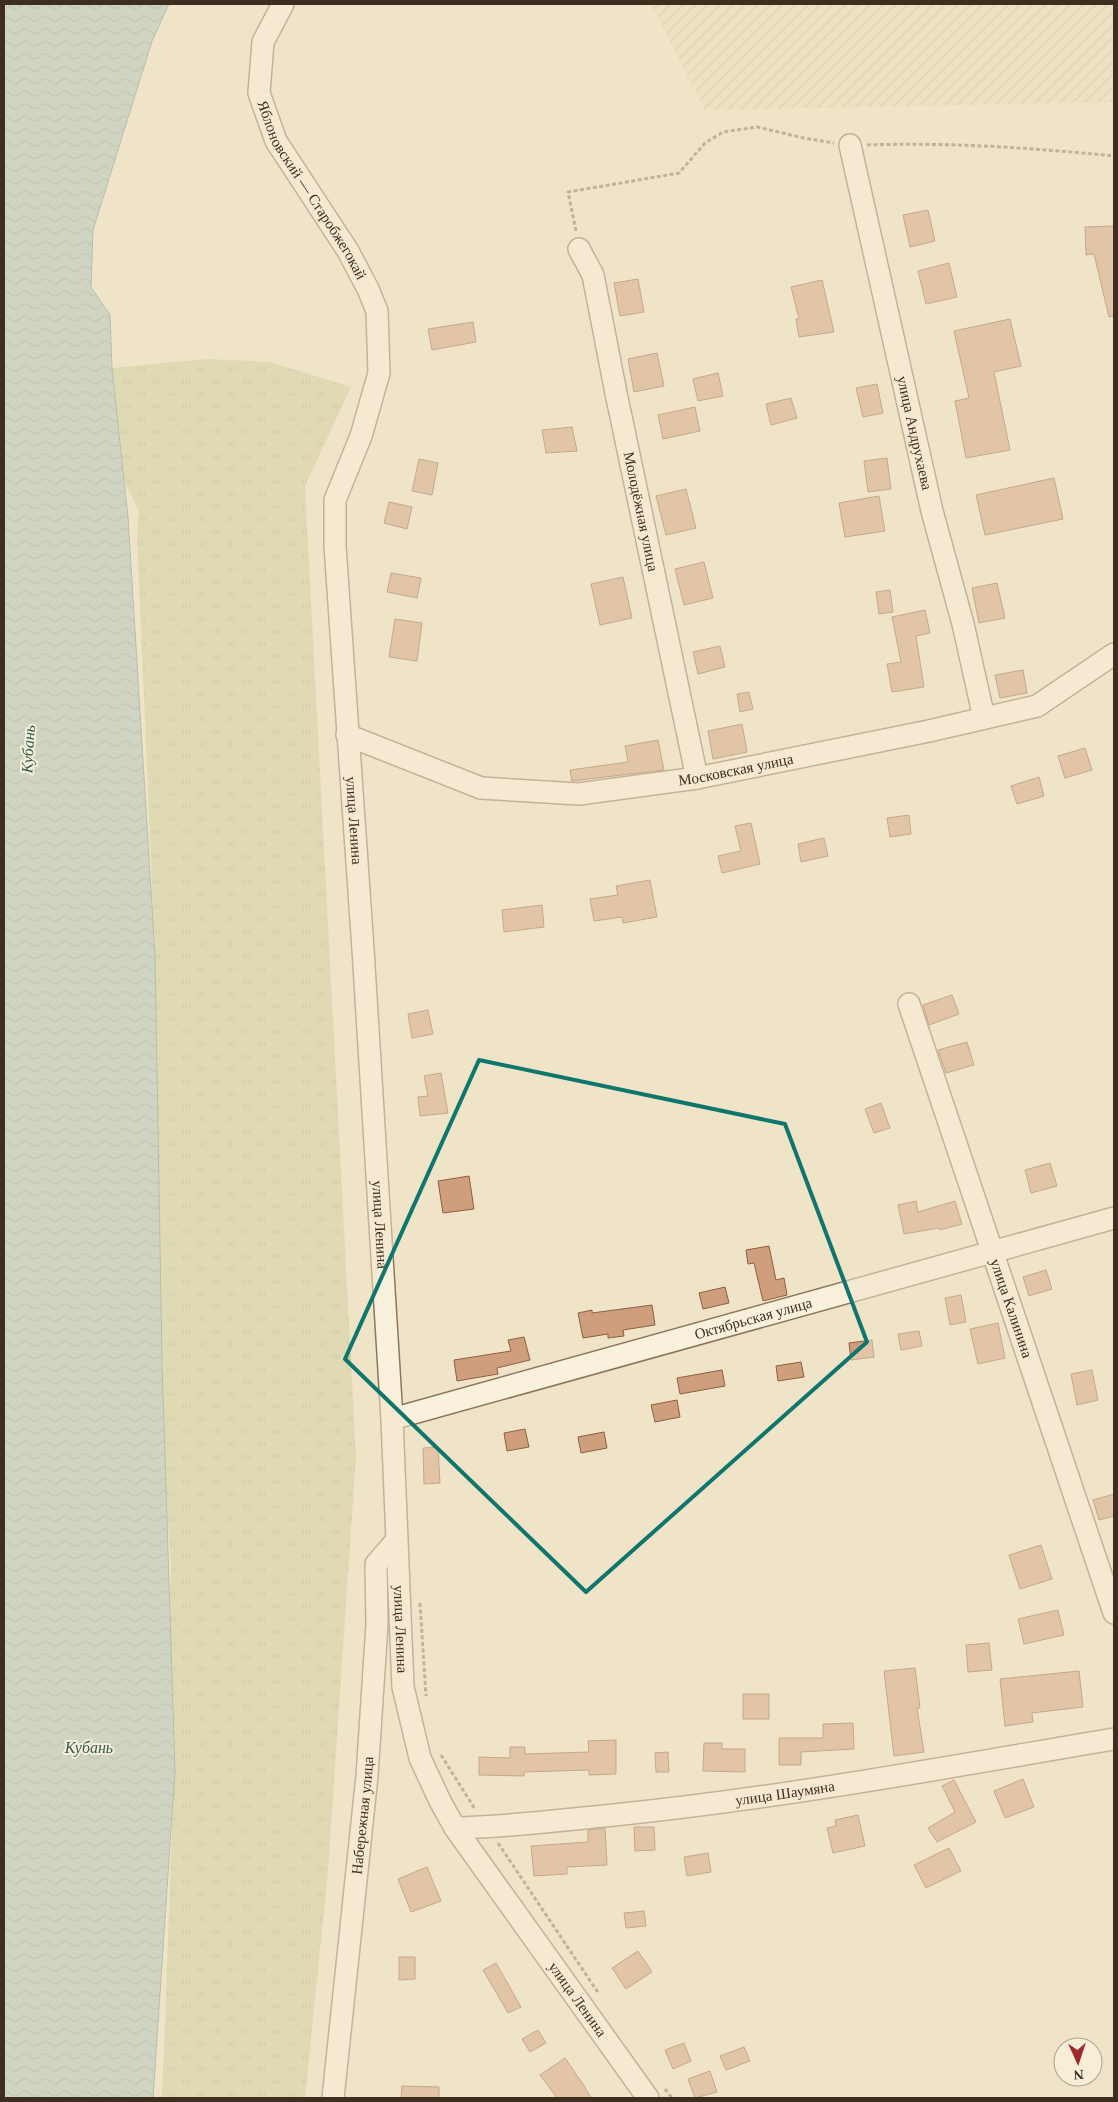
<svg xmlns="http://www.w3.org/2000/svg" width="1118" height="2102" font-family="'Times New Roman',serif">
  <defs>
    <pattern id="farmland-furrows" width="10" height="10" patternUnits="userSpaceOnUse" patternTransform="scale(1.25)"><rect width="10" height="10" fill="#e6deb5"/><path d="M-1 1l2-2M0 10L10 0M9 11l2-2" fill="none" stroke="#c6bf9b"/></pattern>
    <pattern id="grass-tufts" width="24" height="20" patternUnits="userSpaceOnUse" patternTransform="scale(1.25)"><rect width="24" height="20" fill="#c9cf9b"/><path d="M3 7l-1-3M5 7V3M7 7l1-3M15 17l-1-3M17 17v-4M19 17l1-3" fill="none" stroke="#aeb285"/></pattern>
    <pattern id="water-waves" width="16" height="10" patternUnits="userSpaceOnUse" patternTransform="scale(1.25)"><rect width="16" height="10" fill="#a9c4bc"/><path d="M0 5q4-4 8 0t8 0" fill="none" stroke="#8ba098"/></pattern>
  </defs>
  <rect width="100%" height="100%" fill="#f0e4c8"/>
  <path fill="url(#farmland-furrows)" d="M 651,4 L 1114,4 L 1114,102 L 705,110 Z"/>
  <path fill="url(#grass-tufts)" d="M 207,359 L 270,362 L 351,387 L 305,486 L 356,1457 L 328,1872 L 305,2098 L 162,2098 L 172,1832 L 168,1664 L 171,1565 L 158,1398 L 152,887 L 137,535 L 139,512 L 126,484 L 118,455 L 108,443 L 112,368 Z"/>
  <path fill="url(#water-waves)" stroke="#6f938a" d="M 4,4 L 169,4 L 152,41 L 93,230 L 91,287 L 110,315 L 112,368 L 128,517 L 155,955 L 162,1362 L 175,1771 L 153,2098 L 4,2098 Z"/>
  <path fill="#cf9f7d" stroke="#8d5f41" d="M 928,210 L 935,241 L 910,247 L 903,215 Z
    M 1114,226 L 1114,316 L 1109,317 L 1094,254 L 1086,255 L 1085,227 Z
    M 949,263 L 957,297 L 926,304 L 918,271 Z
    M 638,279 L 644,312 L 620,316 L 614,283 Z
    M 822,280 L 834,332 L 799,337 L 796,319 L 799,319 L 791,287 Z
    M 1010,319 L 1021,366 L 994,372 L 1010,450 L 966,458 L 955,401 L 969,398 L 954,331 Z
    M 473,322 L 476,342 L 432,350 L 428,329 Z
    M 657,353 L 664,386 L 634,392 L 628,359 Z
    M 718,373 L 723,396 L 698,401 L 693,379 Z
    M 877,384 L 883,413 L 863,417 L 856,388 Z
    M 791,398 L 797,418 L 771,425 L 766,404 Z
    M 695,407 L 700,431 L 663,439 L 658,415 Z
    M 572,427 L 577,451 L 546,453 L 542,430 Z
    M 887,458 L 891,489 L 868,492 L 864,461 Z
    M 419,459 L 438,463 L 432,495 L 412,491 Z
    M 1054,478 L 1063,519 L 985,535 L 976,495 Z
    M 686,489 L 696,528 L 666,535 L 656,496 Z
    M 879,496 L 885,531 L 845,537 L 839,503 Z
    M 389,502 L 412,507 L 407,529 L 384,523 Z
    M 704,562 L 713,598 L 684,605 L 675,569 Z
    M 391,573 L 421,578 L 417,598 L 387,592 Z
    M 623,577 L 632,618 L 600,625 L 591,584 Z
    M 997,583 L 1005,618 L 979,623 L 972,588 Z
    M 890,590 L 893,612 L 879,614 L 876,592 Z
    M 925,610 L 930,633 L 916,636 L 924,687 L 892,692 L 887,664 L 901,662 L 892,617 Z
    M 395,619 L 422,623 L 417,661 L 389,657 Z
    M 720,646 L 725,667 L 698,674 L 693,652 Z
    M 1023,670 L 1027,693 L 1000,698 L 995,675 Z
    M 749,692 L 753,709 L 740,712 L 737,694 Z
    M 742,724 L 747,752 L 713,759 L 708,731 Z
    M 658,740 L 664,770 L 572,781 L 570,770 L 628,762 L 625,746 Z
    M 1085,748 L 1092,770 L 1065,778 L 1058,756 Z
    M 1039,777 L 1044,796 L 1017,804 L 1011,786 Z
    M 909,815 L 911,834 L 890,837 L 887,818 Z
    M 751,823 L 760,864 L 722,873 L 718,856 L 741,851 L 735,826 Z
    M 824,838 L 828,856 L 801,862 L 798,844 Z
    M 650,880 L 657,917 L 623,923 L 622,917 L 594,921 L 590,899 L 618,895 L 616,886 Z
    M 542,905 L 544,927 L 504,932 L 502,910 Z
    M 952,995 L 959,1014 L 929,1025 L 923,1005 Z
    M 428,1010 L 433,1034 L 412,1038 L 408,1014 Z
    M 967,1042 L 974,1065 L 946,1073 L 938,1050 Z
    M 441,1073 L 448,1113 L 420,1116 L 418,1097 L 428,1096 L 424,1076 Z
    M 881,1103 L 890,1128 L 874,1133 L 865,1109 Z
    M 1050,1163 L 1057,1186 L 1031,1193 L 1025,1170 Z
    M 469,1176 L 474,1209 L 443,1213 L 438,1181 Z
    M 916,1201 L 918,1212 L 955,1201 L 962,1224 L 940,1230 L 939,1228 L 904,1234 L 898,1205 Z
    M 769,1246 L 776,1280 L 784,1278 L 787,1295 L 763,1301 L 754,1263 L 748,1264 L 746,1250 Z
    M 1046,1270 L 1052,1289 L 1029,1296 L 1023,1277 Z
    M 725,1287 L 729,1303 L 703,1309 L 699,1293 Z
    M 961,1295 L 966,1322 L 950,1325 L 945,1298 Z
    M 652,1305 L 655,1325 L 623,1330 L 624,1336 L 608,1338 L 608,1334 L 583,1338 L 578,1313 L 592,1310 L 592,1313 Z
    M 998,1323 L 1005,1358 L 978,1364 L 970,1329 Z
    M 919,1331 L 922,1346 L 901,1350 L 898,1334 Z
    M 524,1337 L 530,1360 L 497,1368 L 498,1374 L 457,1381 L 454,1360 L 511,1351 L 508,1340 Z
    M 872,1340 L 874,1357 L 851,1360 L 849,1343 Z
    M 801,1362 L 804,1377 L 778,1381 L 776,1366 Z
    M 722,1370 L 725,1386 L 680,1394 L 677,1378 Z
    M 1092,1370 L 1098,1400 L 1077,1405 L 1071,1374 Z
    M 677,1400 L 680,1417 L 655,1422 L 651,1405 Z
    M 525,1429 L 529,1447 L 507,1451 L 504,1433 Z
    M 604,1432 L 607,1448 L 581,1453 L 578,1437 Z
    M 438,1447 L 440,1483 L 424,1484 L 423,1448 Z
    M 1114,1494 L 1114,1516 L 1099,1520 L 1093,1500 Z
    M 1041,1545 L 1052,1579 L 1020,1589 L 1009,1555 Z
    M 1058,1610 L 1064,1635 L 1024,1644 L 1018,1619 Z
    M 989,1643 L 992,1670 L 968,1672 L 966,1645 Z
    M 915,1668 L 920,1708 L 917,1708 L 924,1752 L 894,1756 L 884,1671 Z
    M 1079,1671 L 1083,1707 L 1032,1713 L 1033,1722 L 1005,1726 L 1000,1679 Z
    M 743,1694 L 769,1694 L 769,1719 L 743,1719 Z
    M 853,1723 L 854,1749 L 801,1752 L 801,1765 L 779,1765 L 779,1738 L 823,1738 L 823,1724 Z
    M 616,1740 L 616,1774 L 589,1775 L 589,1770 L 524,1772 L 524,1776 L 479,1775 L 479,1757 L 510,1758 L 510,1747 L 525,1747 L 525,1754 L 589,1752 L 588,1741 Z
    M 704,1743 L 722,1743 L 722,1749 L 745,1749 L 745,1772 L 703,1771 Z
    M 668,1752 L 669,1772 L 656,1772 L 655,1753 Z
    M 1023,1779 L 1034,1807 L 1005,1818 L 994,1791 Z
    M 954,1780 L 976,1822 L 937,1842 L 928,1828 L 955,1812 L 942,1786 Z
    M 858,1815 L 865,1846 L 833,1853 L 827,1828 L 836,1826 L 835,1820 Z
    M 634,1827 L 654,1827 L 655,1850 L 635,1851 Z
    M 605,1828 L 607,1865 L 567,1867 L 567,1874 L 534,1876 L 531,1846 L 588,1842 L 588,1830 Z
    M 949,1848 L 961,1871 L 926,1888 L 914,1865 Z
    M 708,1853 L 711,1872 L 687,1876 L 684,1857 Z
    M 427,1867 L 441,1901 L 411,1912 L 398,1879 Z
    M 644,1911 L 646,1926 L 626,1928 L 624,1913 Z
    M 638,1951 L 652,1972 L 626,1989 L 612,1968 Z
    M 399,1957 L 415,1957 L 415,1979 L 399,1980 Z
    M 496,1963 L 521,2007 L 508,2013 L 483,1970 Z
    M 538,2030 L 546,2043 L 530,2052 L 522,2039 Z
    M 684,2043 L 691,2061 L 673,2069 L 665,2050 Z
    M 744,2047 L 750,2061 L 726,2070 L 720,2056 Z
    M 565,2058 L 583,2084 L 591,2098 L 557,2098 L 540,2075 Z
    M 710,2071 L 717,2092 L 695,2098 L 688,2079 Z
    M 402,2086 L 439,2087 L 439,2098 L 401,2098 Z"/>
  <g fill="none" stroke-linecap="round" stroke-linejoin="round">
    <defs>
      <g id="minor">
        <path id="s1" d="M 283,4 L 263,42 L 259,93 L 276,141 L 348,251 L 368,289 L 377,311 L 379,373 L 361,436 L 335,500 L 335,546 L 363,949 L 392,1419 L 403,1687 L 420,1758 L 440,1801 L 455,1828 L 648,2098"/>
        <path id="s2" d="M 850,145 L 932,511 L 963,624 L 984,718"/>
        <path id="s3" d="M 579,249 L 593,275 L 616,393 L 697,778"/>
        <path id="s4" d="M 347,735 L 481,788 L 579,794 L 697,778 L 929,731 L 1037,706 L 1114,654"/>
        <path id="s5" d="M 909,1004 L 1114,1613"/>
        <path id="s6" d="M 392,1419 L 1114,1218"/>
        <path id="s7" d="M 455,1828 C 508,1827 561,1820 614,1815 C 782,1798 948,1767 1114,1739"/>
        <path id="s8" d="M 333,2098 L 367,1776 L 377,1624 L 376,1564 L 397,1540"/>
      </g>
    </defs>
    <use href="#minor" stroke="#8d765c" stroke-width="24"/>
    <path stroke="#8d765c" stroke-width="3" stroke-dasharray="4 2.5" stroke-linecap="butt" d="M 867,145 C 948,142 1033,148 1114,156
      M 576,231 L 568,192 L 679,173 L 705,143 L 723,132 L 757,127 L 804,138 L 834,143
      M 420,1603 L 426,1696
      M 441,1755 L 475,1809
      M 498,1843 L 599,1994
      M 665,2089 L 672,2098"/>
    <use href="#minor" stroke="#faf1dc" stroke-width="21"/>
  </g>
  <path d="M0 0H1118V2102H0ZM 479,1060 L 785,1124 L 867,1342 L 586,1592 L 345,1359 Z" fill="#f0e4c8" fill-opacity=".55" fill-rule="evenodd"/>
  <path fill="none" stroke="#0f766e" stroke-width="4" stroke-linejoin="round" d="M 479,1060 L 785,1124 L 867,1342 L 586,1592 L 345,1359 Z"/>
  <g text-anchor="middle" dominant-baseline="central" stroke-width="4" stroke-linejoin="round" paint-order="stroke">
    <g font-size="15" fill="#3d2e20" stroke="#f7eed8">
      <text stroke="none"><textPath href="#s1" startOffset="205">Яблоновский — Старобжегокай</textPath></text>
      <text stroke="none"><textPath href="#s2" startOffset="295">улица Андрухаева</textPath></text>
      <text stroke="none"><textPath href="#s3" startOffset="271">Молодёжная улица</textPath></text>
      <text stroke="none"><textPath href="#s4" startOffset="401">Московская улица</textPath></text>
      <text stroke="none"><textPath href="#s1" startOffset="861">улица Ленина</textPath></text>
      <text stroke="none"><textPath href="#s1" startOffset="1266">улица Ленина</textPath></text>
      <text stroke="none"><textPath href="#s5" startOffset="321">улица Калинина</textPath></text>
      <text stroke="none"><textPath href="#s6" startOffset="375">Октябрьская улица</textPath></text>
      <text stroke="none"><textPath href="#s1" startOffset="1671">улица Ленина</textPath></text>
      <text stroke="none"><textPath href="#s7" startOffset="332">улица Шаумяна</textPath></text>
      <text stroke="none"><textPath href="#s8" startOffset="284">Набережная улица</textPath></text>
      <text stroke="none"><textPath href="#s1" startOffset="2091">улица Ленина</textPath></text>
    </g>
    <g font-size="16" font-style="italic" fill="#2f5d5a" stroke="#f7eed8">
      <text transform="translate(28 749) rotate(-87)">Кубань</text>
      <text x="89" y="1747">Кубань</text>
    </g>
  </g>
  <rect width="1118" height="2102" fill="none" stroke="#3d2e20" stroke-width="10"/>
  <g transform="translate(1078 2062) rotate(177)"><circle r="24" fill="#f7eed8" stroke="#ada18e"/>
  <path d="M0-4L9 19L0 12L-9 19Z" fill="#9e2a2b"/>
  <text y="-8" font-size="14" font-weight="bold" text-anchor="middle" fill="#3d2e20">N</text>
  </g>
</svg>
